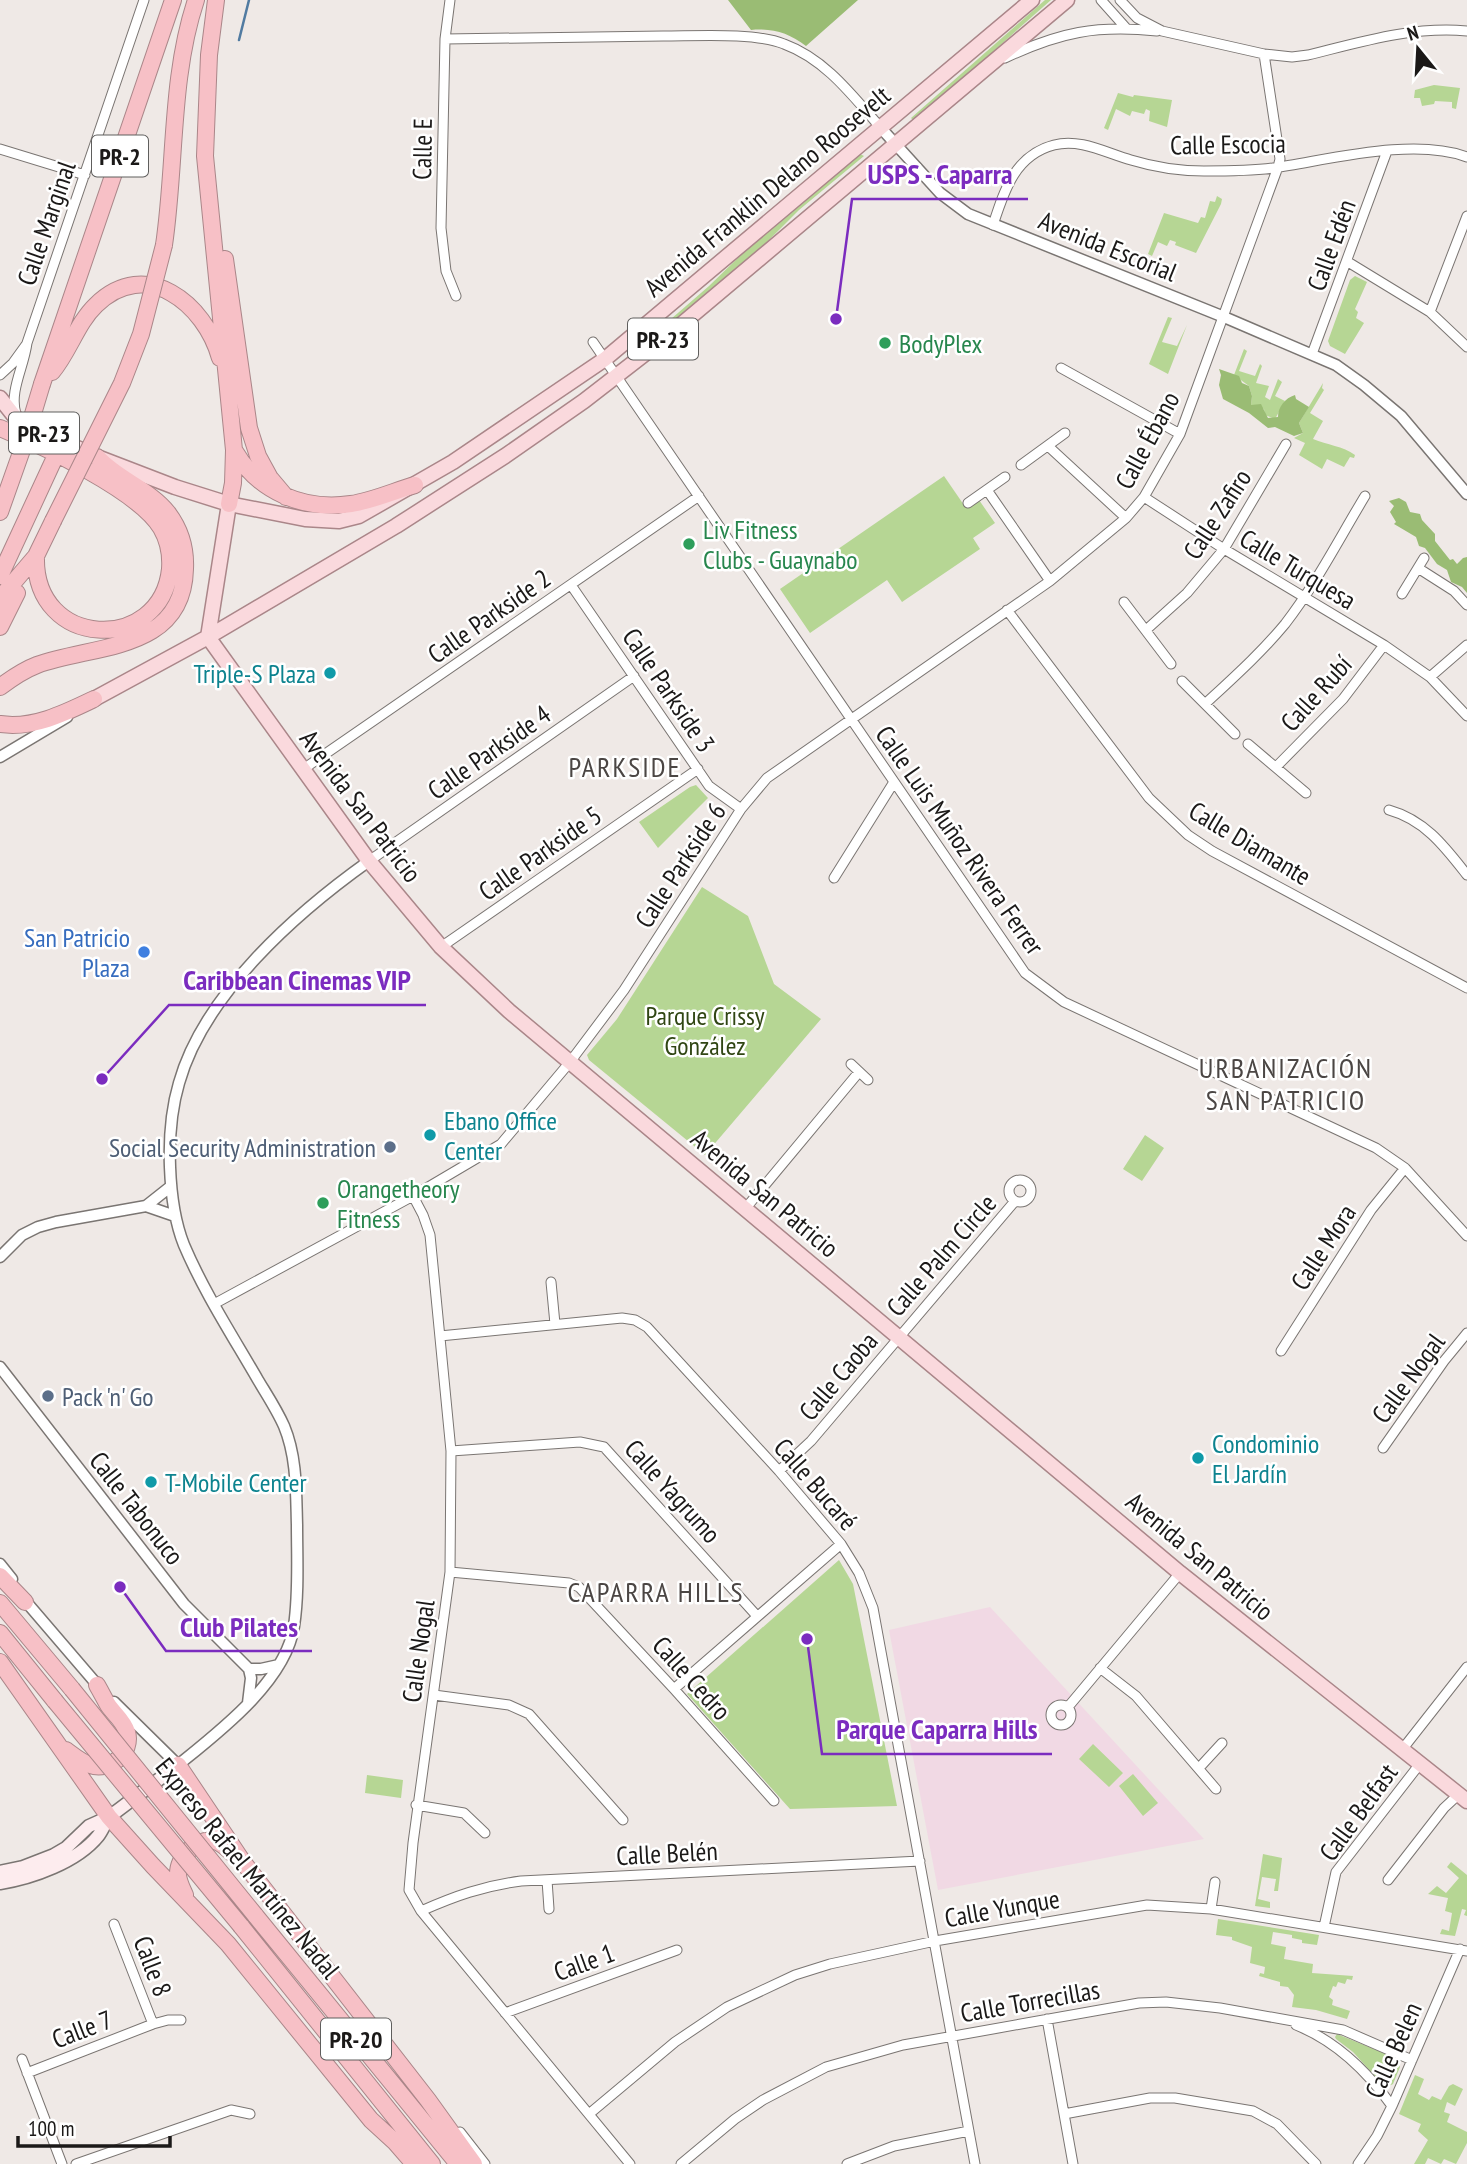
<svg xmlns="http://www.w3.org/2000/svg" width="1467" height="2164" font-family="'PT Sans Narrow',sans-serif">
  <rect width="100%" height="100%" fill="#efe9e6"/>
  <path fill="#f1d9e4" d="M 990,1607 L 1204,1839 L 938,1890 L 889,1630 Z"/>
  <path fill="#b6d694" d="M 1045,0 L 1051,0 C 1005,40 961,82 914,121 L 911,118 Z
    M 1434,85 L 1460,88 L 1456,109 L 1452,108 L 1452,102 L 1435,101 L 1434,104 L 1422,106 L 1420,98 L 1414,98 L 1415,90 Z
    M 1118,93 L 1133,97 L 1134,95 L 1172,100 L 1167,127 L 1149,121 L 1150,111 L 1146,109 L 1144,114 L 1132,111 L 1130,116 L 1116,109 L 1108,130 L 1104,128 Z
    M 860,154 L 864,156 L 799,210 L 753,256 L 635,355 L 633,352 L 709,286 L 745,251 Z
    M 1217,196 L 1222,199 L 1221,204 L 1196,253 L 1175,245 L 1176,242 L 1170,240 L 1167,246 L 1158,242 L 1152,256 L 1148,254 L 1164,213 L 1198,223 L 1201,217 L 1205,218 L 1210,201 L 1215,202 Z
    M 1355,276 L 1367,282 L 1355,309 L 1358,312 L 1356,318 L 1364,323 L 1345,354 L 1330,346 L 1328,341 L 1350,280 Z
    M 1168,317 L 1172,318 L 1162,342 L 1177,346 L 1187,325 L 1168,374 L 1149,364 Z
    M 1244,349 L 1247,351 L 1239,371 L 1255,376 L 1260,364 L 1262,366 L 1256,383 L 1269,386 L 1265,397 L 1270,400 L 1278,379 L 1282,382 L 1275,396 L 1285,401 L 1275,419 L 1265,415 L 1264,409 L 1251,405 L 1252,396 L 1249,386 L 1234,375 Z
    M 1323,383 L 1322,388 L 1324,390 L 1310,413 L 1323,421 L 1313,439 C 1327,445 1343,446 1355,455 L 1354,458 L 1350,457 L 1344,467 L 1327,459 L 1322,469 L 1299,455 L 1305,443 L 1294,438 L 1303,433 L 1299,423 Z
    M 944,476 L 966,508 L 979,500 L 995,523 L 973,538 L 980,549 L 902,602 L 887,580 L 810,633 L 780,589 Z
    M 696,785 L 708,798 L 658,848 L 639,822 L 690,787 Z
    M 702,887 L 748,916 L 774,984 L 821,1019 L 705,1155 L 589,1060 L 587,1055 L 617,1019 Z
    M 1145,1135 L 1164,1148 L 1142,1181 L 1123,1169 Z
    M 839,1560 L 853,1584 L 897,1806 L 790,1809 L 687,1694 Z
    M 1093,1744 L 1123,1773 L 1109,1787 L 1079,1759 Z
    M 1133,1774 L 1158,1803 L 1143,1816 L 1119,1786 Z
    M 367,1775 L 403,1780 L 401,1798 L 365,1793 Z
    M 1263,1854 L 1282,1858 L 1278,1891 L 1274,1891 L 1276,1879 L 1262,1877 L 1258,1899 L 1270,1902 L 1270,1908 L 1255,1906 Z
    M 1451,1862 L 1467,1875 L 1467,1916 L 1464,1915 L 1466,1910 L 1462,1909 L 1455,1936 L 1440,1934 L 1442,1929 L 1449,1931 L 1452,1913 L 1445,1911 L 1448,1898 L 1428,1894 L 1437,1886 L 1446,1893 L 1459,1878 L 1447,1867 Z
    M 1218,1919 L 1319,1935 L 1317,1945 L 1302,1943 L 1302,1940 L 1292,1938 L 1292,1935 L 1273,1932 L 1271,1944 L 1286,1947 L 1284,1959 L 1313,1964 L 1312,1973 L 1353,1976 L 1352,1980 L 1347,1979 L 1345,1984 L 1338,1982 L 1336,1987 L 1333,1986 L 1329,1997 L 1333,2000 L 1332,2005 L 1350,2011 L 1347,2019 L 1316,2010 L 1292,2007 L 1294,1995 L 1288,1987 L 1280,1986 L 1280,1982 L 1259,1976 L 1260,1973 L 1264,1974 L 1265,1967 L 1250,1963 L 1252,1947 L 1232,1940 L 1232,1937 L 1216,1935 Z
    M 1337,2034 L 1396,2058 L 1400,2067 L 1393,2084 L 1389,2086 L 1382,2084 L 1353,2052 L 1336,2039 L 1335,2037 Z
    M 1415,2075 L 1424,2079 L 1418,2094 L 1429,2100 L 1432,2096 L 1441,2100 L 1449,2086 L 1453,2084 L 1463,2089 L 1455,2106 L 1447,2102 L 1444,2112 L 1450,2114 L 1447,2122 L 1467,2132 L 1467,2143 L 1456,2164 L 1444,2159 L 1441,2164 L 1428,2158 L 1425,2164 L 1414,2164 L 1428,2140 L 1418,2131 L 1421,2124 L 1399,2114 Z"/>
  <path fill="#9abc74" d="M 728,0 L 858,0 L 806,46 C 789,33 772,28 751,30 Z
    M 1219,369 L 1239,376 L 1242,383 L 1249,386 L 1252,396 L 1251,405 L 1261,404 L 1268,418 L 1278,417 C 1278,407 1285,398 1295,395 L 1296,399 L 1309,407 L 1299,423 L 1303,433 L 1294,436 L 1275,427 L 1268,428 L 1249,413 L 1223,399 L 1219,385 L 1221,375 Z
    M 1399,498 L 1406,502 L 1410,512 L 1420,514 L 1422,520 L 1435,534 L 1435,541 L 1450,560 L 1453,559 L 1457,564 L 1463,558 L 1467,557 L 1467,593 L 1462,587 L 1451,582 L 1447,570 L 1437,564 L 1425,548 L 1419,546 L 1416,537 L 1394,524 L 1396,522 L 1390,512 L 1394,506 L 1389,501 Z"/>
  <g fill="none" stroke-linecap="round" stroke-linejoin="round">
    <path stroke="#517ba1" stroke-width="2.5" d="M 239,40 L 249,0"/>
    <defs>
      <path id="minor" d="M 450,0 L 445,39 L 441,228 L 446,271 L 456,296
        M 1101,0 L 1126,28
        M 1120,0 L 1137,18 L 1162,31 L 1264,54 L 1292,57 L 1308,55 C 1361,42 1412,26 1467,31
        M 445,39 C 517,38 590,37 663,36 C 696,36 754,32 784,44 C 825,59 852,95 880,127
        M 1005,58 C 1060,32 1096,25 1157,31
        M 0,149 L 85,175
        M 993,225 C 1004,191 1015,155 1054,145 C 1080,138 1106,153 1131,160 C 1154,167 1180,171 1204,171 C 1227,171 1250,171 1273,168 C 1329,160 1413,137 1467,157
        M 1348,262 L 1430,312 L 1467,347
        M 1430,312 L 1467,216
        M 593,342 L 1025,973 L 1064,1002 L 1376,1148 L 1405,1168 L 1467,1236
        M 1312,354 L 1387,151
        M 1061,368 L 1180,434
        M 0,375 L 13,363 L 26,345
        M 16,414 C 9,391 24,367 27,343 L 144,0
        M 1048,446 L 1126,518
        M 1021,465 L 1065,433
        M 987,490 L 1050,581
        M 1144,497 L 1224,549 L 1384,645 L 1430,677 L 1467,716
        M 968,503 L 1005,477
        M 1418,568 L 1454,591 L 1467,605
        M 571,585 L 709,786 L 741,809
        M 1402,594 L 1424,558
        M 1124,602 L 1171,664
        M 1007,610 L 1149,798 L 1188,835 L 1212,851 L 1467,988
        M 1146,630 L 1187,593 L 1224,549 L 1286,444
        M 1430,677 L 1467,645
        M 1182,681 L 1235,734
        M 1205,704 C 1233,678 1261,653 1285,624 C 1316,584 1339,539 1365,496
        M 1248,744 L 1306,793
        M 1276,767 L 1343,699 L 1384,645
        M 302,770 L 699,496
        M 1389,810 C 1425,820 1445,847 1467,875
        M 369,861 L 634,676
        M 834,878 L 894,782
        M 441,947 L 698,769
        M 851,1064 L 868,1080
        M1009 1191a11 11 0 1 1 22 0a11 11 0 1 1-22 0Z
        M 413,1196 L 423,1215 L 430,1235 L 451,1451 L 450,1572 L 413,1843 L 409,1890 L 421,1911 L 630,2164
        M 745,1209 L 859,1072
        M 551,1282 L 555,1324
        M 214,1304 L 413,1196 L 501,1144 L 570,1062 L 624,990 L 741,809 L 767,778 L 1050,581 L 1126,518 L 1144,497 L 1180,434 L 1278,167 L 1280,159 L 1264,54
        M 440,1336 L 622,1318 L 635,1320 L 647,1327 L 779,1471 L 841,1544 L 859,1573 L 873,1608 L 975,2164
        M 1281,1351 L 1371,1210 L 1405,1168
        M 1383,1448 L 1444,1361 L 1467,1333
        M 451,1451 L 580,1442 L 604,1447 L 757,1616
        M 779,1471 L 811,1441 L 1015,1201
        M 450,1572 L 569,1583 L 579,1587 L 674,1689 L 774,1801
        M 1100,1668 L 1136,1696 L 1216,1789
        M 674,1689 L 841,1544
        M 434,1695 L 509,1705 L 529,1714 L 623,1820
        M1051 1715a10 10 0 1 1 20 0a10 10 0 1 1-20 0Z
        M 1068,1707 L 1180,1573
        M 1401,1751 L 1467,1667
        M 1199,1768 L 1222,1743
        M 416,1805 L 464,1813 L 485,1833
        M 547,1880 L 549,1909
        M 1388,1880 L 1444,1808 L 1458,1795
        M 1211,1909 L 1215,1882
        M 421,1911 C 455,1896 483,1886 521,1881 L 920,1861
        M 114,1924 L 153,2024
        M 1324,1927 L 1336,1872 L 1419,1765
        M 505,2013 L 677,1950
        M 1047,2019 L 1073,2164
        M 1296,2025 C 1336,2041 1367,2071 1392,2106
        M 22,2059 L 62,2164
        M 27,2073 L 153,2024 L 168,2020 L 181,2020
        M 589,2114 L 675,2042 L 727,2007 L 795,1975 L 830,1964 L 935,1941 L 1147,1905 L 1211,1909 L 1467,1951
        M 1064,2114 L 1150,2098 L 1175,2098 L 1253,2111 L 1277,2124 L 1316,2164
        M 460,2132 L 485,2164
        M 76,2164 L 231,2110 L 250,2114
        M 681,2164 L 735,2119 L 763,2100 L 826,2067 L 903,2045 L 1139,2003 L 1166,2002 L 1220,2008 L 1343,2030 L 1412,2060
        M 847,2164 L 894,2146 L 969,2131
        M 1358,2164 L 1377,2136 L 1392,2106 L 1460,1949"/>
      <path id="tertiary" d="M 880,127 L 940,193 L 968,214 L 1224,317 L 1336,365 L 1364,385 L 1401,416 L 1467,494
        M 0,757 L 67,717
        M 146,1206 L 170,1187
        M 0,1257 L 22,1235 L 38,1227 L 56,1222 L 146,1206 L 175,1216
        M 0,1367 L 184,1604 L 249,1669 L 251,1678 L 248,1703
        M 0,1564 L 12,1579
        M 22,1597 L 100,1688
        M 249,1669 L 261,1669 L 279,1665
        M 114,1702 L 178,1765 C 219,1732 286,1681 294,1626 C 299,1593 297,1558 297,1525 C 296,1492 297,1457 284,1426 C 277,1410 267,1395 258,1380 C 232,1335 204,1292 184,1245 C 174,1220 171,1194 170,1167 C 169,1139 171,1110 179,1083 C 204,994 296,913 369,861"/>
      <path id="secondary" d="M 0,1872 L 23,1867 L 54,1855 L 66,1848 L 89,1826 L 109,1817 L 178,1765
        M 0,1883 C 32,1878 77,1862 98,1836 C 102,1831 105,1823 109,1817"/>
      <path id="primary" d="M 0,398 L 19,422 L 97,457 L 175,487 L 229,504 L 305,519 L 339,521 L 359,516 L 453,462 L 605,359 L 1032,0
        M 229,504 L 208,637 L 369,861 L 441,947 L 509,1011 L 1180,1573 L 1467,1801
        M 94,699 L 208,637 L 396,526 L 505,456 L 584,401 L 664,339 L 1067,0"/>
      <path id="motorway" d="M 216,0 L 209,55 L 205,156 L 234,450 L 233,483 L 229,504
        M 164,245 C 176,164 170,78 196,0
        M 225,259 L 249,428 L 258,456 L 270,478 L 286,497
        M 52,372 C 69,352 77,323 96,305 C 146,256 205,304 220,358
        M 42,384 L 173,0
        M 0,428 C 41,445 139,491 161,528 C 168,540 171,555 170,569 C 161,654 33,650 36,556
        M 234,450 C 258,492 304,511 351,504 C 372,501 394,491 415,485
        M 0,512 L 23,447
        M 0,576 L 56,455
        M 0,603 L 7,590 L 36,556 L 53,521
        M 0,627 L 17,593
        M 0,687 C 12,678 24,670 37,665 C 95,644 183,652 185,569 C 186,549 180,529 168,513 C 149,489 118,480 97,457
        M 0,724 C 33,729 65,713 94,699
        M 0,1576 L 25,1602
        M 0,1603 L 72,1689
        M 0,1633 L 55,1701
        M 0,1662 L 109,1817 L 153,1866 L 228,1944 L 371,2120 L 395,2142 L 414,2164
        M 66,1750 C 73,1755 81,1762 90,1765 C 110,1772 133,1753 127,1732 C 123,1720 114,1714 108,1705 C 104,1698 101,1692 97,1685
        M 178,1765 L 243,1862 L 428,2100 L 474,2164
        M 185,1895 C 182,1888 178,1881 178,1874 C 178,1857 197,1837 215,1841 C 222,1843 228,1849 233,1854
        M 255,1915 L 458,2164
        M 241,1926 L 432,2164"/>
    </defs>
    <use href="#minor" stroke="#7a7572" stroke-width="11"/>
    <use href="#tertiary" stroke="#7a7572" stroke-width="13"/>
    <use href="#secondary" stroke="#7a7572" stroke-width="15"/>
    <use href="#primary" stroke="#aa8689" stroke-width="17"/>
    <use href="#motorway" stroke="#aa8689" stroke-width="18"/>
    <use href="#minor" stroke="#fff" stroke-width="9"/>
    <use href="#tertiary" stroke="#fff" stroke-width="10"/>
    <use href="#secondary" stroke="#fdecee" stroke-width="12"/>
    <use href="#primary" stroke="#fad9dd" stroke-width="14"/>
    <use href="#motorway" stroke="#f7c0c6" stroke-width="16"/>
    <defs>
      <path id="motorway-bridge" d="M 23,447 L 42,384
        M 53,521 L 122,383 L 141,334 L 164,245
        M 72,1689 L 255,1915
        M 55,1701 L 241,1926"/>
    </defs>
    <use href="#motorway-bridge" stroke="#aa8689" stroke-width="18" stroke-linecap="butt"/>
    <use href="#motorway-bridge" stroke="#f7c0c6" stroke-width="16"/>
  </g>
  <g fill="#2e9e5b" stroke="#fff" stroke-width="2.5">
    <circle cx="885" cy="343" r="7"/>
    <circle cx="689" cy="544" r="7"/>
    <circle cx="323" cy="1203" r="7"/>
  </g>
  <g fill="#0f9aa8" stroke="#fff" stroke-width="2.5">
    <circle cx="330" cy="673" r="7"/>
    <circle cx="430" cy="1135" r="7"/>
    <circle cx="1198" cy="1458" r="7"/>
    <circle cx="151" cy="1482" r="7"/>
  </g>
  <circle fill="#3f7fe0" stroke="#fff" stroke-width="2.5" cx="144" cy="952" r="7"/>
  <g fill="#5c6f8a" stroke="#fff" stroke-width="2.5">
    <circle cx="390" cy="1147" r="7"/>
    <circle cx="48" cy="1396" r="7"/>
  </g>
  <g text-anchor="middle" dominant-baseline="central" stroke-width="5" stroke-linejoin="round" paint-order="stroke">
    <g fill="#fff" stroke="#5f5e5d" stroke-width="2">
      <rect x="92" y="135.5" width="56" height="41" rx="5"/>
      <rect x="628" y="318.5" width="70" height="41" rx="5"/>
      <rect x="9" y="412.5" width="70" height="41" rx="5"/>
      <rect x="321" y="2018.5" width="70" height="41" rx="5"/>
    </g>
    <g font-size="24" font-weight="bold" fill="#1b1918">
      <text x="120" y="156">PR-2</text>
      <text x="663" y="339">PR-23</text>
      <text x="44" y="433">PR-23</text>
      <text x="356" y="2039">PR-20</text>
    </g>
    <g font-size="26" fill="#1b1918" stroke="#fff">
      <text transform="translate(1228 144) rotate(-1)">Calle Escocia</text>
      <text transform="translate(422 149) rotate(-89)">Calle E</text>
      <text transform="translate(767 191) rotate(-40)">Avenida Franklin Delano Roosevelt</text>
      <text transform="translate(46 223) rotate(-71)">Calle Marginal</text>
      <text transform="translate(1331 245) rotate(-70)">Calle Edén</text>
      <text transform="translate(1108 246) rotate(22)">Avenida Escorial</text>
      <text transform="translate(1147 440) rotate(-62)">Calle Ébano</text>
      <text transform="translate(1217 514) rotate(-57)">Calle Zafiro</text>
      <text transform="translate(1298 569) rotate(31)">Calle Turquesa</text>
      <text transform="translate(489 616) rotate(-35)">Calle Parkside 2</text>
      <text transform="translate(669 690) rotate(56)">Calle Parkside 3</text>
      <text transform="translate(1316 693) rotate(-48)">Calle Rubí</text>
      <text transform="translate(489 752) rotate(-35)">Calle Parkside 4</text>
      <text transform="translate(361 806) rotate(53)">Avenida San Patricio</text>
      <text transform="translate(960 840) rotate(55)">Calle Luis Muñoz Rivera Ferrer</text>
      <text transform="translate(1250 843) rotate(31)">Calle Diamante</text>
      <text transform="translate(540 853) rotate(-35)">Calle Parkside 5</text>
      <text transform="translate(680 865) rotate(-57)">Calle Parkside 6</text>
      <text transform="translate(765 1193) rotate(40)">Avenida San Patricio</text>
      <text transform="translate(1323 1247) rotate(-57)">Calle Mora</text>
      <text transform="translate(941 1255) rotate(-49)">Calle Palm Circle</text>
      <text transform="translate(838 1376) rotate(-50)">Calle Caoba</text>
      <text transform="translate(1408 1378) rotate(-54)">Calle Nogal</text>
      <text transform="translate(816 1484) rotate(49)">Calle Bucaré</text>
      <text transform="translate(673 1491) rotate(48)">Calle Yagrumo</text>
      <text transform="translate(137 1508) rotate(52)">Calle Tabonuco</text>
      <text transform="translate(1200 1556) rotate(40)">Avenida San Patricio</text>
      <text transform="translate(418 1651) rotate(-82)">Calle Nogal</text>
      <text transform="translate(692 1678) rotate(48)">Calle Cedro</text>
      <text transform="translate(1358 1812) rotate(-54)">Calle Belfast</text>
      <text transform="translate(667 1853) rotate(-3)">Calle Belén</text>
      <text transform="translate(248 1868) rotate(51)">Expreso Rafael Martínez Nadal</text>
      <text transform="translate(1002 1908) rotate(-10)">Calle Yunque</text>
      <text transform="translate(584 1962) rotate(-20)">Calle 1</text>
      <text transform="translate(153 1966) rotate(69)">Calle 8</text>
      <text transform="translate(1030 2001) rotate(-10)">Calle Torrecillas</text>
      <text transform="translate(82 2029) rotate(-21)">Calle 7</text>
      <text transform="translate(1393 2050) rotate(-66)">Calle Belen</text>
    </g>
    <g font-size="26" fill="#27864d" stroke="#fff" text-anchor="start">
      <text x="899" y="343">BodyPlex</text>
      <text x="703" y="529">Liv Fitness<tspan x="703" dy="30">Clubs - Guaynabo</tspan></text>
      <text x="337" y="1188">Orangetheory<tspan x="337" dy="30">Fitness</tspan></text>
    </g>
    <g font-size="26" fill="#0d838f" stroke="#fff" text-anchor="start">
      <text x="316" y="673" text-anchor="end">Triple-S Plaza</text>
      <text x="444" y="1120">Ebano Office<tspan x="444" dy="30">Center</tspan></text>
      <text x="1212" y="1443">Condominio<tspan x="1212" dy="30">El Jardín</tspan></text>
      <text x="165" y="1482">T-Mobile Center</text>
    </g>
    <g font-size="26" fill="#366cbe" stroke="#fff" text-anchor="end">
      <text x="130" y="937">San Patricio<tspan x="130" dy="30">Plaza</tspan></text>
    </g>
    <g font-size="26" fill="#304613" stroke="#fff">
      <text x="705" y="1015">Parque Crissy<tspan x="705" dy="30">González</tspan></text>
    </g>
    <g font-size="26" fill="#4e5e75" stroke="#fff" text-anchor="end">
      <text x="376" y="1147">Social Security Administration</text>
      <text x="62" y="1396" text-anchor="start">Pack 'n' Go</text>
    </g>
    <g font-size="28" letter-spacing="2" fill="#4b4644" stroke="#fff">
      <text x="625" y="766">PARKSIDE</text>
      <text x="1286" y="1067">URBANIZACIÓN<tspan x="1286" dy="32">SAN PATRICIO</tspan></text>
      <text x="656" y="1591">CAPARRA HILLS</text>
    </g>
  </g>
  <path fill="none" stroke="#7b2cbf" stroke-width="2.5" d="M836 319L852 199H1028M102 1079L169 1005H426M120 1587L166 1651H312M807 1639L822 1754H1052"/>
  <g fill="#7b2cbf" stroke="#fff" stroke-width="2.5">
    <circle cx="836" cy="319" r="7"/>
    <circle cx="102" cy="1079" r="7"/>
    <circle cx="120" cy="1587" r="7"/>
    <circle cx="807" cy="1639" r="7"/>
  </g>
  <g font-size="28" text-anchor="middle" font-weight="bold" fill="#7b2cbf" stroke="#fff" stroke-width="5" stroke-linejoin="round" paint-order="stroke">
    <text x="940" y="184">USPS - Caparra</text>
    <text x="297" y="990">Caribbean Cinemas VIP</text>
    <text x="239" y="1637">Club Pilates</text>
    <text x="937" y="1739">Parque Caparra Hills</text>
  </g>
  <g transform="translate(1418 49) rotate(342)" stroke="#ffffff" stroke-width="5" paint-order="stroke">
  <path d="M0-5L12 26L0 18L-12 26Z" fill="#1b1918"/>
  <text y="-10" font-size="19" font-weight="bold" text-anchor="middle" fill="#1b1918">N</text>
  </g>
  <path d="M18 2136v10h152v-10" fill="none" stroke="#1b1918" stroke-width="3.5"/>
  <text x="28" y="2136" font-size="21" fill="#1b1918" stroke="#ffffff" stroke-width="5" paint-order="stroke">100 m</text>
</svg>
